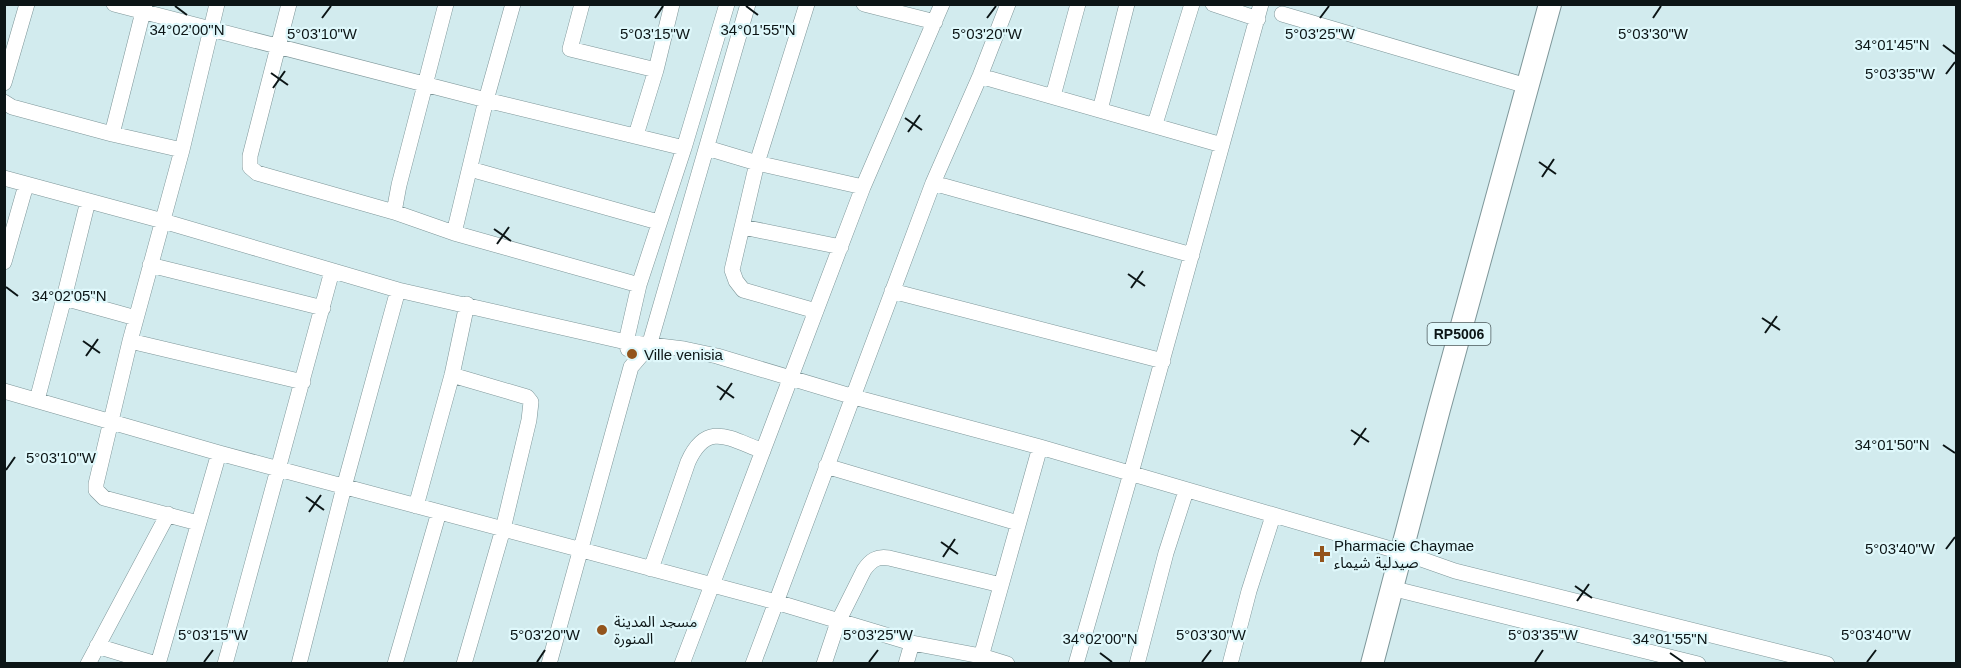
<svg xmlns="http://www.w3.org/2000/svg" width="1961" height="668" font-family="Helvetica,'Noto Sans Arabic',sans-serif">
  <rect width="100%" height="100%" fill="#d2ebee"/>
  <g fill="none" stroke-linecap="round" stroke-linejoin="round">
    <defs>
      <path id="street" d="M 114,4 L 486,100 L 684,148
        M 289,4 L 250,156 L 250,167 L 257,173 L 394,212 L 454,233 L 639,285
        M 582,4 L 570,49 L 656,70
        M 807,4 L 757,163 L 732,270 L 736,281 L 743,290 L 816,311
        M 864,4 L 935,22
        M 1213,4 L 1258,19
        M 1282,14 L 1527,86
        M 980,76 L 1222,145
        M 4,83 L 27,4
        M 1053,96 L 1078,4
        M 4,102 L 12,107 L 112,134 L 182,150
        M 1100,110 L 1127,4
        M 1155,124 L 1192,4
        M 112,134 L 145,4
        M 636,135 L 656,70 L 672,4
        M 707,148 L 757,163 L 863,187
        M 470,169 L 658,222
        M 4,178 L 163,221 L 398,290 L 626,342 L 684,349 L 717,356 L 854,397 L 1040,447 L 1401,552 L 1455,571 L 1827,664
        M 933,183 L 1192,255
        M 394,212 L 399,185 L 446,4
        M 743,227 L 841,247
        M 454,233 L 486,100 L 513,4
        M 4,262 L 26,185
        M 150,265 L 323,308
        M 892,291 L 1163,361
        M 64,298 L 136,318
        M 130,341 L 303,382
        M 628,349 L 626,342 L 639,285 L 684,148 L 727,4
        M 452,375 L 527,397 L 531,402 L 529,420 L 503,529 L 464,664
        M 4,391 L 219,453 L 776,602 L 912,643 L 981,656 L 1007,664
        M 37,400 L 64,298 L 88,201
        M 826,466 L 1018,523
        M 416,506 L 452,375 L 467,304
        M 198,523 L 104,498 L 96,490 L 96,484 L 130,341 L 182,150 L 217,4
        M 651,569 L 688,462 C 707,420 730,439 763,451
        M 1391,588 L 1698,664
        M 97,646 L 156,664
        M 88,664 L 168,514
        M 158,664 L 219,453
        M 225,664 L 332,271
        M 299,664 L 344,487 L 398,290
        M 395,664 L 439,512
        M 549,664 L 631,367 L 649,346 L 748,4
        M 682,664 L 863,187 L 942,4
        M 753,664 L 933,183 L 980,76 L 1008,4
        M 824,664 L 838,622 L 864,570 C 871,560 877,556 889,558 L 1001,585
        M 906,664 L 912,643
        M 979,664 L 1040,447
        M 1076,664 L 1131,473 L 1261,4
        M 1137,664 L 1166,553 L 1186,491
        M 1230,664 L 1249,591 L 1273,516"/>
      <path id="primary" d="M 1372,664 L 1439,409 L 1550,4"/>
    </defs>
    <use href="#street" stroke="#7e9699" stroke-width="16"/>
    <use href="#primary" stroke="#7e9699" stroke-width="24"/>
    <use href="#street" stroke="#fff" stroke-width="15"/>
    <use href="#primary" stroke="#fff" stroke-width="22"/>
  </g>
  <path fill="none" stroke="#0c1516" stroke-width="2" d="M 175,6 L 187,15M 746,6 L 758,15M 322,18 L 331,6M 655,18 L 663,6M 987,18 L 996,6M 1320,18 L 1329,6M 1653,18 L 1661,6M 1943,45 L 1955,54M 271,73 L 288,85M 1946,74 L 1955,62M 273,88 L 285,71M 905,118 L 922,130M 908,132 L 920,115M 1539,162 L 1556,174M 1542,177 L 1554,159M 494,229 L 511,241M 497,244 L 509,227M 1128,274 L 1145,286M 6,287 L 18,296M 1131,288 L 1143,271M 1762,318 L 1780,330M 1765,333 L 1777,316M 83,341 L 100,353M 86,356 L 98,339M 717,386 L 734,398M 720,400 L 732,383M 1351,430 L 1369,442M 1354,445 L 1366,428M 1943,445 L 1955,453M 6,470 L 15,457M 306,497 L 324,510M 309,512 L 321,495M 941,542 L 958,554M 1946,549 L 1955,537M 943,557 L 955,539M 1575,586 L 1592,598M 1577,601 L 1589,584M 1100,653 L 1112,662M 1670,653 L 1683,662M 204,662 L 213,650M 537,662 L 545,650M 869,662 L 878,650M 1202,662 L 1211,650M 1535,662 L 1543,650M 1867,662 L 1876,650"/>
  <g fill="#93541c" stroke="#dff8fb" stroke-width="2">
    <circle cx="632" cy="354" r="6"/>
    <path d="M1319 545h6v6h6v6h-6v6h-6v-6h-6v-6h6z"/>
    <circle cx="602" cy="630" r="6"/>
  </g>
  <g text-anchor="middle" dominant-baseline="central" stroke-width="4.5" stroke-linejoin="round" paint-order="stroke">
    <rect fill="#dff8fb" stroke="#4b595b" stroke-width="1.5" x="1427.5" y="323" width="63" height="22" rx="4.5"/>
    <g font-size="14" font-weight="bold" fill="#0c1516">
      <text x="1459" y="334">RP5006</text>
    </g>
    <g font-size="15" fill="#0c1516" stroke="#dff8fb" text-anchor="start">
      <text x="644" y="354">Ville venisia</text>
      <text x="1334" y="545">Pharmacie Chaymae<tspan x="1334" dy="17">صيدلية شيماء</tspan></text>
      <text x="614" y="621">مسجد المدينة<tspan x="614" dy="17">المنورة</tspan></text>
    </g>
  </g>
  <g font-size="15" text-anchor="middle" fill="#0c1516" stroke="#dff8fb" stroke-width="4.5" stroke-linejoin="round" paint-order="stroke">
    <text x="187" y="35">34°02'00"N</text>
    <text x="758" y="35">34°01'55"N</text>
    <text x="322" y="39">5°03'10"W</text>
    <text x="655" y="39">5°03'15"W</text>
    <text x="987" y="39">5°03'20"W</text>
    <text x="1320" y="39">5°03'25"W</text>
    <text x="1653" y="39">5°03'30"W</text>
    <text x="1892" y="50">34°01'45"N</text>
    <text x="1900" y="79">5°03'35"W</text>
    <text x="69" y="301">34°02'05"N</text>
    <text x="1892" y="450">34°01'50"N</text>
    <text x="61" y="463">5°03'10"W</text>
    <text x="1900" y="554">5°03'40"W</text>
    <text x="213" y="640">5°03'15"W</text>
    <text x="545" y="640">5°03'20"W</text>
    <text x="878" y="640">5°03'25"W</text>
    <text x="1211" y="640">5°03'30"W</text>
    <text x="1543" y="640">5°03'35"W</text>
    <text x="1876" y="640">5°03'40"W</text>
    <text x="1100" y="644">34°02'00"N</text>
    <text x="1670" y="644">34°01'55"N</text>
  </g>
  <rect width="1961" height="668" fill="none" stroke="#0c1516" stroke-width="12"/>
</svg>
